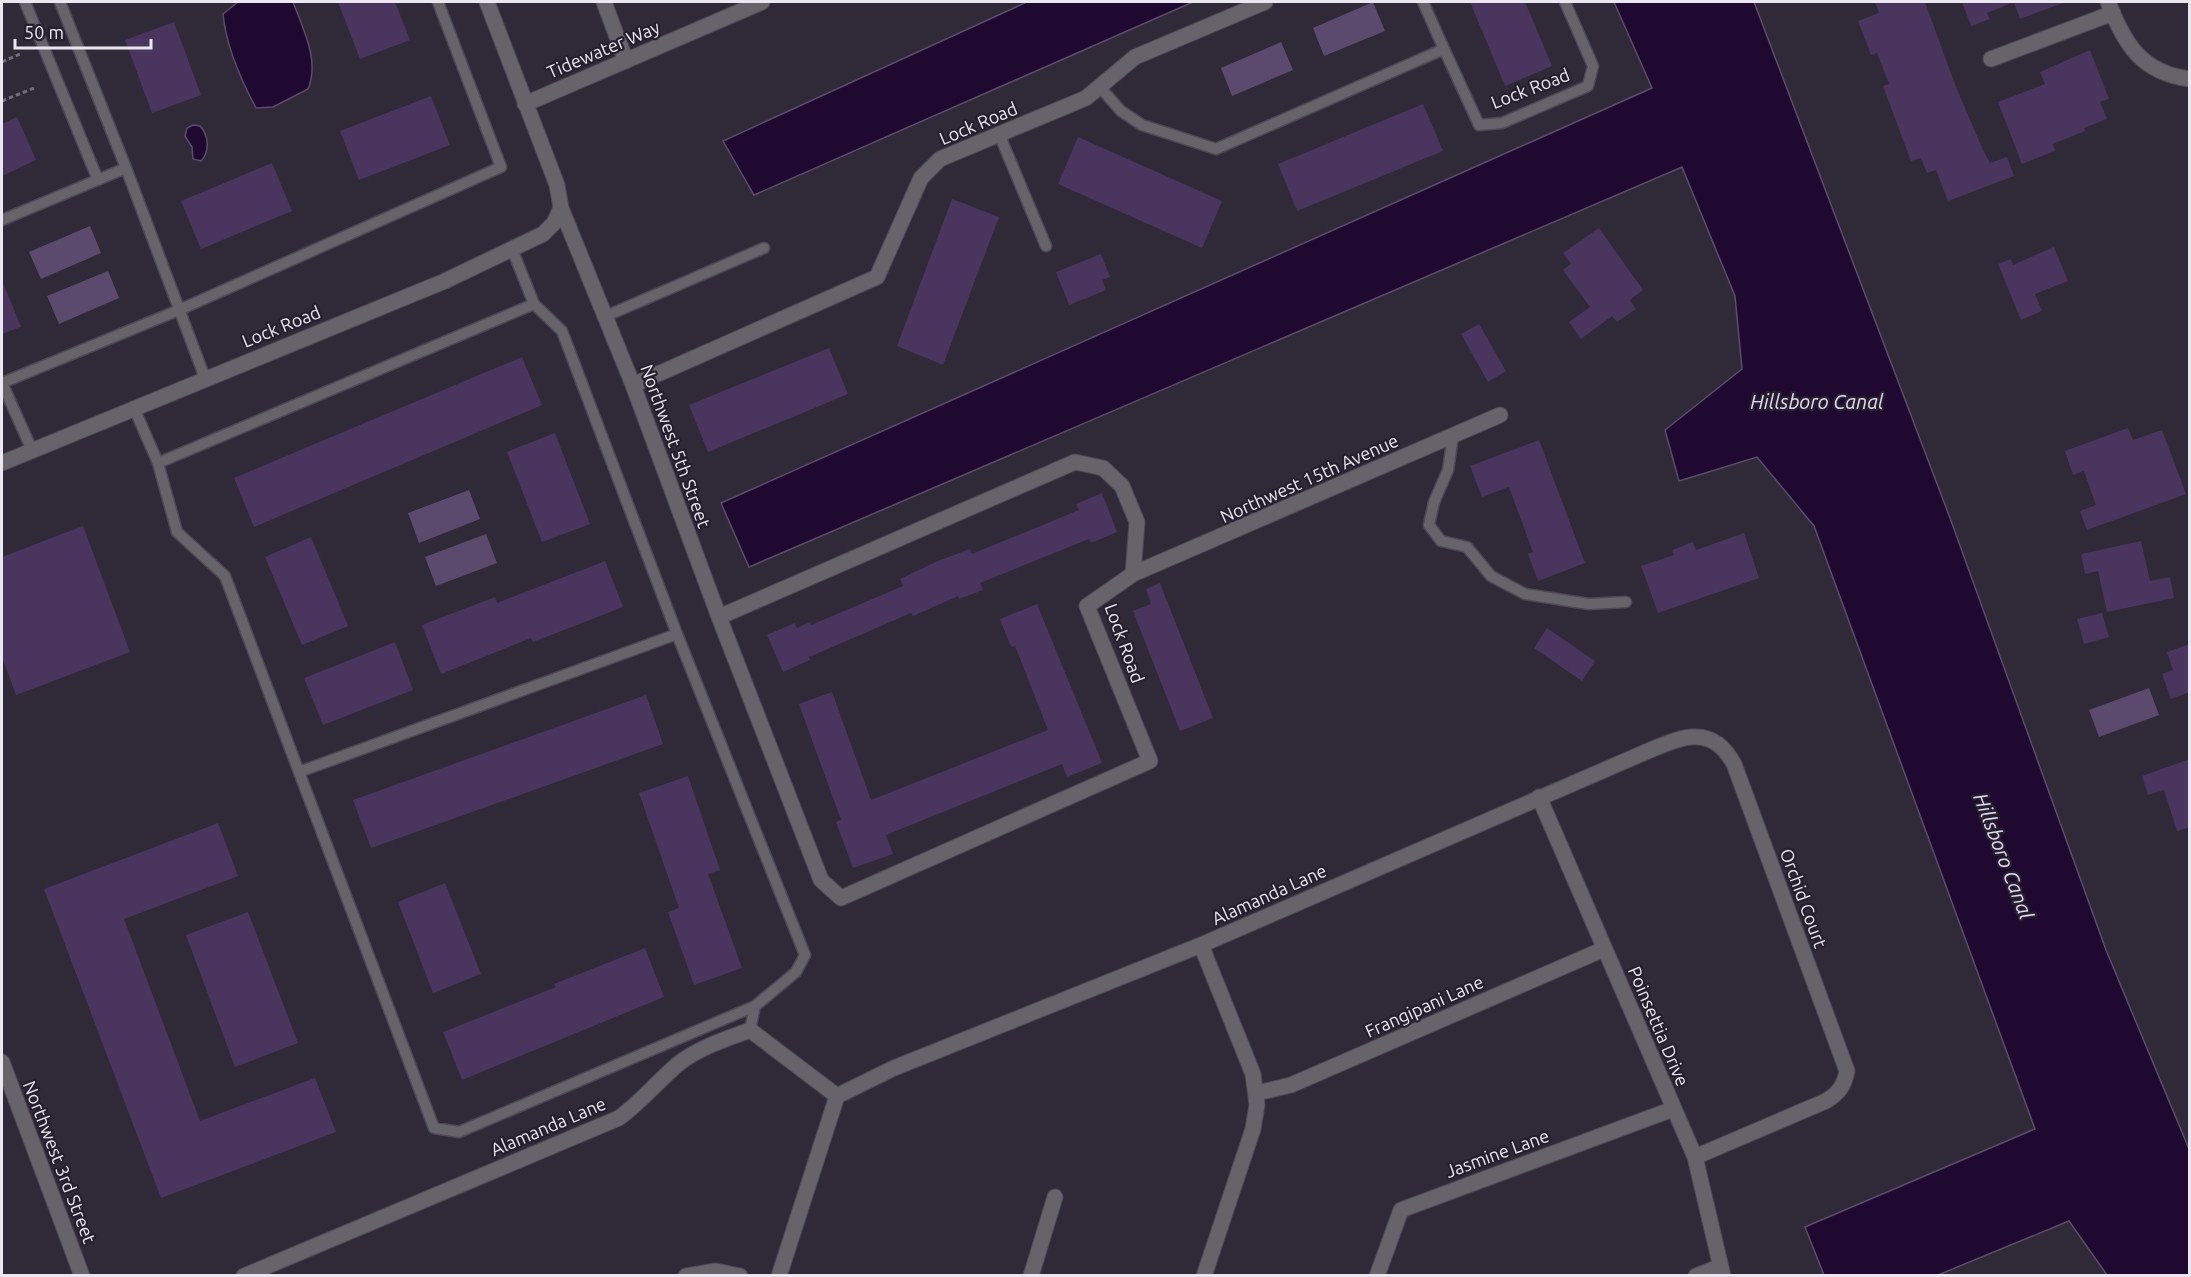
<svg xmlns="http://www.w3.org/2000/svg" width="2191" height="1277" font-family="Ubuntu,sans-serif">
  <rect width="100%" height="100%" fill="#302a38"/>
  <path fill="#5b4a6e" d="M 1373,2 L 1385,31 L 1324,56 L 1313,28 Z
    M 1281,42 L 1293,70 L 1232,96 L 1221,68 Z
    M 90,226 L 101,253 L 41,279 L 29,252 Z
    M 108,271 L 119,298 L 59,324 L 47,296 Z
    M 469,490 L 480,519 L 419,543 L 408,513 Z
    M 486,534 L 497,563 L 436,586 L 425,557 Z
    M 2149,688 L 2159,715 L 2099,737 L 2089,710 Z"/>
  <path fill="#1f0931" stroke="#5c4c6b" stroke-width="1.5" d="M 238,2 L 293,2 C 303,29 320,61 308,89 L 273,107 L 256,108 C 241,80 226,46 223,14 Z
    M 1027,2 L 1193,2 L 754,195 L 723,141 Z
    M 1614,2 L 1754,2 L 1950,518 L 2106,950 L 2189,1149 L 2189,1275 L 2107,1275 L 2069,1221 L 1938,1275 L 1824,1275 L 1805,1227 L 2035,1129 L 1814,526 L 1757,457 L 1679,481 L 1665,430 L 1742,369 L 1735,296 L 1682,167 L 749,567 L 721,503 L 1652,88 Z
    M 193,125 L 200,126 C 209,136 210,151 201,161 L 193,159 L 192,147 L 185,136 L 187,128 Z"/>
  <path fill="#4a355f" d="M 338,2 L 395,2 L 410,40 L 360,59 Z
    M 1470,2 L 1525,2 L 1552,66 L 1505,86 Z
    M 1875,2 L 1925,2 L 1954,82 L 1983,150 L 1990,163 L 2007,157 L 2014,176 L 1948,201 L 1936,170 L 1927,173 L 1921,158 L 1911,161 L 1883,86 L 1889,84 L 1877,53 L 1871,55 L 1858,21 L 1879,13 Z
    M 1962,2 L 2014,2 L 1987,13 L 1990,19 L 1971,26 Z
    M 2014,2 L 2063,2 L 2063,3 L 2020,19 Z
    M 174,22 L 201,95 L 152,113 L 125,40 Z
    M 2090,50 L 2109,99 L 2100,102 L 2107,119 L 2084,128 L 2085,131 L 2053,144 L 2055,151 L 2022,164 L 1998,102 L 2045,84 L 2040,72 Z
    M 431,96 L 450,145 L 359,180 L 340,131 Z
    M 1423,104 L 1443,151 L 1297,211 L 1278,164 Z
    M 17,117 L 36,160 L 2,176 L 2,124 Z
    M 1078,137 L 1222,201 L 1202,248 L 1058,184 Z
    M 272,163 L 292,211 L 201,249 L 181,201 Z
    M 952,199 L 999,217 L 943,365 L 897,346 Z
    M 1599,228 L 1643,290 L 1630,300 L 1636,309 L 1617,322 L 1612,316 L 1581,339 L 1569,322 L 1590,307 L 1563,270 L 1571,264 L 1563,253 Z
    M 2054,247 L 2068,281 L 2035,294 L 2042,311 L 2021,320 L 1998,264 L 2011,259 L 2013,265 Z
    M 1101,254 L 1110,277 L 1102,280 L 1106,290 L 1069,305 L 1056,272 Z
    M 2,280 L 21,327 L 2,334 Z
    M 1479,324 L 1506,371 L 1488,382 L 1461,334 Z
    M 829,348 L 848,394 L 708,452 L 689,405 Z
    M 522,357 L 542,405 L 254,527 L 234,478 Z
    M 2128,428 L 2133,440 L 2162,430 L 2186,494 L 2087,530 L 2080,511 L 2096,505 L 2084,471 L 2073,475 L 2065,451 Z
    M 555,433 L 590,524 L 542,542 L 507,452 Z
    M 1539,440 L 1585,563 L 1538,581 L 1528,554 L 1533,552 L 1509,487 L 1482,497 L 1470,466 Z
    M 1102,493 L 1117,532 L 1091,543 L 1089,539 L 980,583 L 983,590 L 959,599 L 958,596 L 913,616 L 911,613 L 809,657 L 810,660 L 783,672 L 767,635 L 795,623 L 797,628 L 810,622 L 811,625 L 903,586 L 900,579 L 938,561 L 970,549 L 972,554 L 1079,510 L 1076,504 Z
    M 83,526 L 130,652 L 16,695 L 2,657 L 2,557 Z
    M 1744,533 L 1759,578 L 1658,613 L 1641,566 L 1674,555 L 1672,550 L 1693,542 L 1696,550 Z
    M 311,537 L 348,626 L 302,645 L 265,557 Z
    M 2141,541 L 2150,581 L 2170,577 L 2174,598 L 2107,612 L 2098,571 L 2085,574 L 2081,554 Z
    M 605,561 L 623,607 L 533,642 L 531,638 L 441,674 L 422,625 L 495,597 L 497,603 Z
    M 1160,583 L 1213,718 L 1180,731 L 1133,611 L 1151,604 L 1146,589 Z
    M 1037,604 L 1102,763 L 1067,777 L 1062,764 L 886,835 L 893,854 L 853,868 L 836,822 L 841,820 L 799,704 L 832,692 L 871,800 L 1048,730 L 1015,646 L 1011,647 L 1000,619 Z
    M 2102,613 L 2109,637 L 2084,644 L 2077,619 Z
    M 1547,628 L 1595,661 L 1582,681 L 1534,648 Z
    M 395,642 L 413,690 L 323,725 L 304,678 Z
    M 2190,644 L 2190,692 L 2171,699 L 2162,674 L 2173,670 L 2167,652 Z
    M 646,695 L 663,744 L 371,848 L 353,800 Z
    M 2190,759 L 2190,827 L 2177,831 L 2164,790 L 2148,795 L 2142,776 Z
    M 688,776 L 720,870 L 708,874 L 742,968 L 694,985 L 668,912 L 679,908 L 639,793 Z
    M 218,823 L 238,876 L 124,919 L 200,1121 L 315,1078 L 336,1132 L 161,1198 L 44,889 Z
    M 445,883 L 481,974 L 433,993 L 398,902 Z
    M 248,912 L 298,1043 L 235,1067 L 186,935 Z
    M 645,948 L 664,997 L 462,1080 L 443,1032 L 556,987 L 554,984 Z"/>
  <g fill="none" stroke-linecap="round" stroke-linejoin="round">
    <defs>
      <path id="lane" d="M 25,2 L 98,180
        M 60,2 L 126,168
        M 1444,49 L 1479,125 L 1502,123 L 1588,86 L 1593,66 L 1565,2
        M 1099,86 L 1121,111 L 1142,125 L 1216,149 L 1444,49 L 1423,2
        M 999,134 L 1046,246
        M 2,220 L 126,168 L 205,378
        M 606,316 L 764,248
        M 2,383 L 179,310 L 501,167 L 438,2
        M 2,383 L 32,450
        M 134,408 L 158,463 L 534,304 L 512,249
        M 1453,436 L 1448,470 L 1434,502 L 1429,525 L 1441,541 L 1467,547 L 1491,576 L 1525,594 L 1589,604 L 1626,602
        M 158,463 L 177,532 L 225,576 L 299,772 L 677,634 L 562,331 L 534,304
        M 677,634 L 805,955 L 796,972 L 755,1006 L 750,1030
        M 299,772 L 434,1128 L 459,1132 L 755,1006"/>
      <path id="street" d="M 487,2 L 557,185 L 561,208 L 633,385 L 719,617 L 821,880 L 841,898 L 1150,761 L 1087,606 L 1133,574 L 1137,522 L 1122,486 L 1103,468 L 1075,462 L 719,617
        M 604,2 L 626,61
        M 2108,2 C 2124,43 2141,73 2190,79
        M 1991,59 L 2113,13
        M 525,104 L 762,2
        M 633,385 L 877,277 L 921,178 L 940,159 L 1086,98 L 1135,57 L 1265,2
        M 2,463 L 445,281 L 543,234 L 554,223 L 561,208
        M 1133,574 L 1500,415
        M 1539,797 L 1695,1157 L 1723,1276
        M 1201,945 L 1253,1074 L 1257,1105 L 1253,1129 L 1204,1276
        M 2,1062 L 82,1276
        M 1257,1093 L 1291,1085 L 1604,949
        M 244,1276 L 619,1118 C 641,1102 657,1082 678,1064 C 698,1048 726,1039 750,1030 L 837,1096
        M 686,1276 L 716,1271 L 740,1276
        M 779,1276 L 837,1096 L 894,1068 L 1201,945 L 1648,751 C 1682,737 1712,723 1734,764 L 1847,1071 C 1844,1086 1839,1093 1826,1101 L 1695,1157
        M 1031,1276 L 1055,1197
        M 1377,1276 L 1401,1210 L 1673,1109
        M 1696,1276 L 1719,1267"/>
    </defs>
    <use href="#lane" stroke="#4e4856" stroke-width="13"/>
    <use href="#street" stroke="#4e4856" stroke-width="17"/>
    <path stroke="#716c79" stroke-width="3" stroke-dasharray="4.5 3" stroke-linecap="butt" d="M 2,62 L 20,54
      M 2,101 L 34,88"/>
    <use href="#lane" stroke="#66636b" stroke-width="10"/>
    <use href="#street" stroke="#66636b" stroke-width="15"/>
  </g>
  <g text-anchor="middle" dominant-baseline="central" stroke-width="4.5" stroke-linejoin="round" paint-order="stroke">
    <g font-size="18" fill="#ebe7f1" stroke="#26202e">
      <text transform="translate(603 49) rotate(-23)">Tidewater Way</text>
      <text transform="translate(1530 88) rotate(-21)">Lock Road</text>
      <text transform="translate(978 123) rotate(-23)">Lock Road</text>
      <text transform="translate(281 326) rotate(-22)">Lock Road</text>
      <text transform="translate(676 446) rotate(70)">Northwest 5th Street</text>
      <text transform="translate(1309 478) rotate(-24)">Northwest 15th Avenue</text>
      <text transform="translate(1125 643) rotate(70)">Lock Road</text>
      <text transform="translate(1269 894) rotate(-24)">Alamanda Lane</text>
      <text transform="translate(1804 898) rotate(70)">Orchid Court</text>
      <text transform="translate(1424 1006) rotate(-24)">Frangipani Lane</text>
      <text transform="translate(1659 1026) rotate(67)">Poinsettia Drive</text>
      <text transform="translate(548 1126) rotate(-23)">Alamanda Lane</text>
      <text transform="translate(1497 1153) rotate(-20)">Jasmine Lane</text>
      <text transform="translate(60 1162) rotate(69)">Northwest 3rd Street</text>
    </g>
    <g font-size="20" font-style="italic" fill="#e6d9f7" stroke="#26202e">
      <text x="1817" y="401">Hillsboro Canal</text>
      <text transform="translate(2004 856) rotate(69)">Hillsboro Canal</text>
    </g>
  </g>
  <rect width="2191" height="1277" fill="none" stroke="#ebe7f1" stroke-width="6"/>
  <path d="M15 39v9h136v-9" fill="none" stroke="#ebe7f1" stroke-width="3"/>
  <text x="24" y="39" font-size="18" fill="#ebe7f1" stroke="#26202e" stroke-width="4.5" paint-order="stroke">50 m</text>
</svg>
